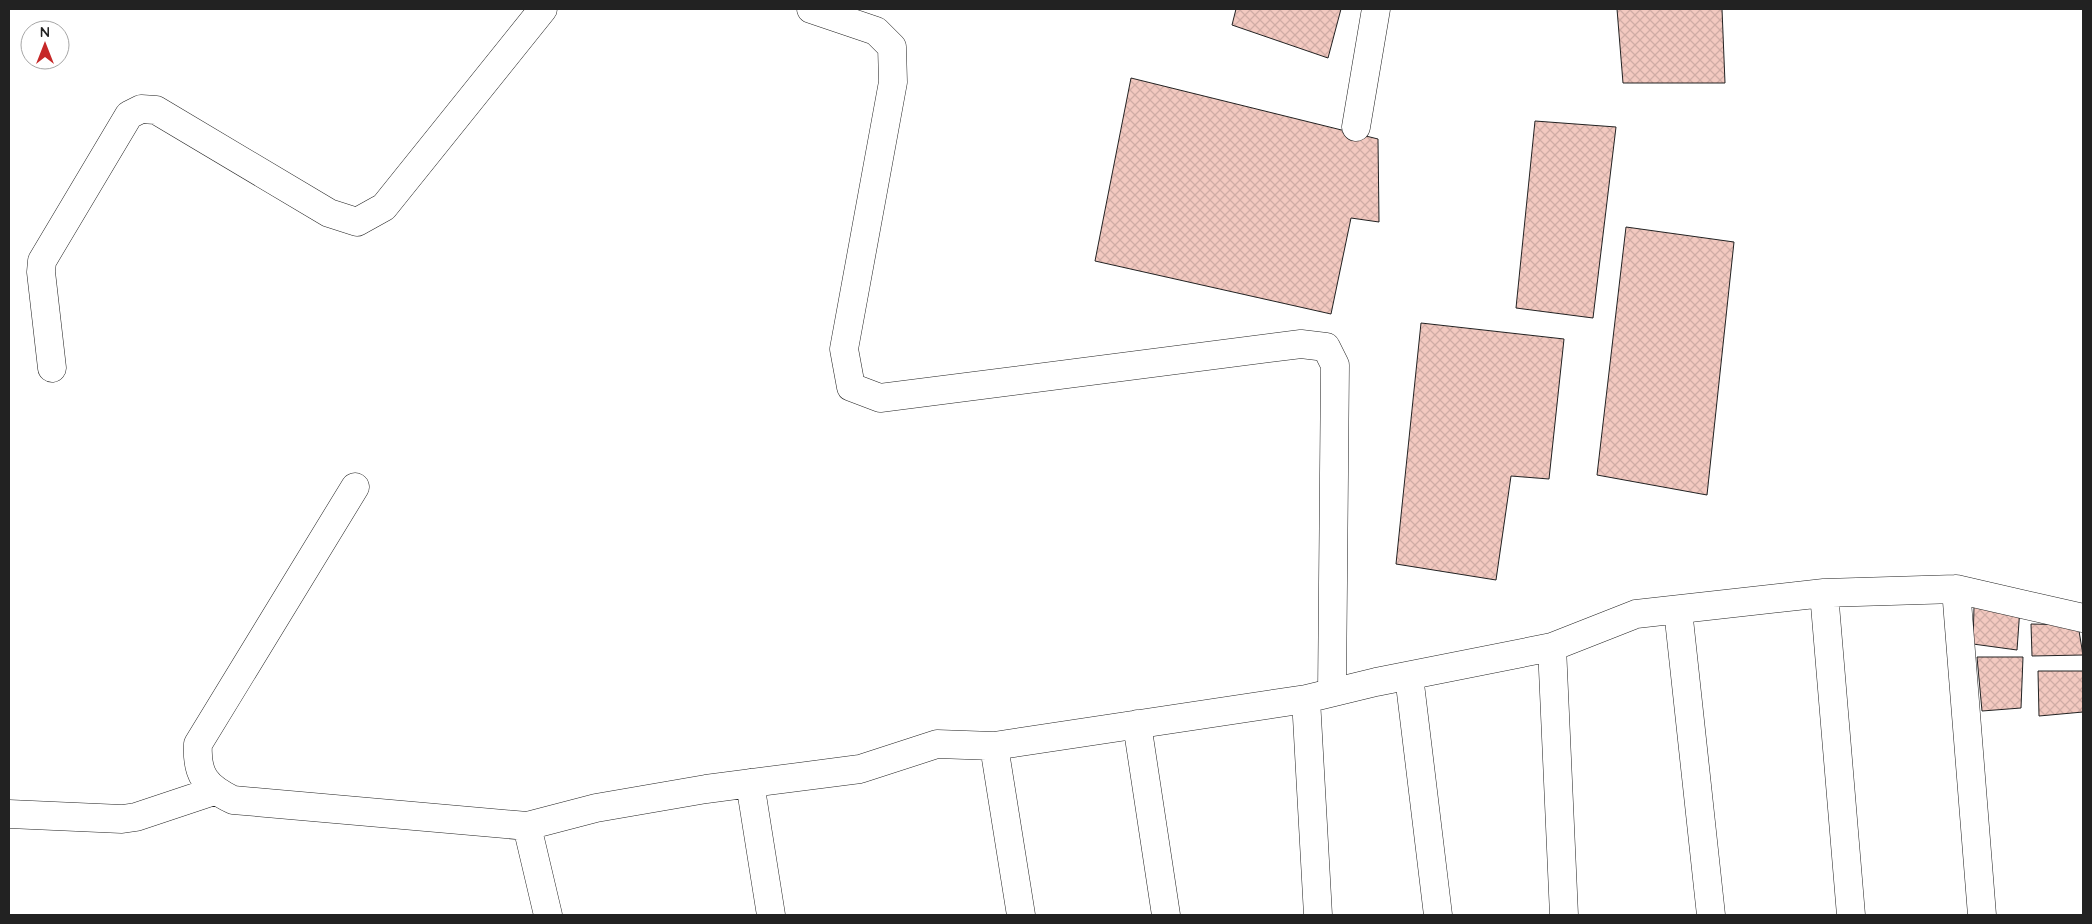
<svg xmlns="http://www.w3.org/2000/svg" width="2092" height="924" font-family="Quicksand,sans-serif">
  <defs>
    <pattern id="building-cross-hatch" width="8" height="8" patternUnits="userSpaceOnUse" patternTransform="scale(1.25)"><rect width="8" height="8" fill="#f3c9c0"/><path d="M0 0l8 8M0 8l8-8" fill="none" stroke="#d0aca5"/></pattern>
  </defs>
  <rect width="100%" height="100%" fill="#fff"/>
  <path fill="url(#building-cross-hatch)" stroke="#222" d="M 1236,9 L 1341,9 L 1328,58 L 1232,25 Z
    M 1617,9 L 1722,9 L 1725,83 L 1623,83 Z
    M 1131,78 L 1378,139 L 1379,222 L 1351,218 L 1331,314 L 1095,261 Z
    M 1535,121 L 1616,127 L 1593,318 L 1516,308 Z
    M 1626,227 L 1734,242 L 1707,495 L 1597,475 Z
    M 1421,323 L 1564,339 L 1549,479 L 1511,476 L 1496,580 L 1396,564 Z
    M 1974,607 L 2020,608 L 2017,650 L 1973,644 Z
    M 2031,624 L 2078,625 L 2083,655 L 2032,656 Z
    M 1977,657 L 2023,657 L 2021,708 L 1982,711 Z
    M 2038,671 L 2083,671 L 2083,712 L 2039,716 Z"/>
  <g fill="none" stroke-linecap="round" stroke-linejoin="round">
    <defs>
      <path id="minor" d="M 811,9 L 876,31 L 892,47 L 893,82 L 844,349 L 851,387 L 880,398 L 1301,344 L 1326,347 L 1335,365 L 1332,692
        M 1356,127 L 1376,9
        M 52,368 L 41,272 L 42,261 L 129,115 L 141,109 L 156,110 L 329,213 L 357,222 L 384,207 L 543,9
        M 355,487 L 198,744 C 196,775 206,787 233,800 L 527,826
        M 1956,589 L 1982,915
        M 1824,593 L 1851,915
        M 1678,610 L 1711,915
        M 1552,647 L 1564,915
        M 1409,676 L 1438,915
        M 1306,699 L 1318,915
        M 1137,724 L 1166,915
        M 994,746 L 1021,915
        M 750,783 L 771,915
        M 9,814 L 122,819 L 136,817 L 214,791
        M 548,915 L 527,826 L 596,808 L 706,789 L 860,769 L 937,744 L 994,746 L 1306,699 L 1376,682 L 1552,647 L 1636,614 L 1824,593 L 1956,589 L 2083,618"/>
    </defs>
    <use href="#minor" stroke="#222" stroke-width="29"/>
    <use href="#minor" stroke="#fff" stroke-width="28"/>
  </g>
  <rect width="2092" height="924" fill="none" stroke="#222222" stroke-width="20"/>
  <g transform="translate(45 45)"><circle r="24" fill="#ffffff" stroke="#a7a7a7"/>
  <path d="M0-4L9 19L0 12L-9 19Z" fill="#c62828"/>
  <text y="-8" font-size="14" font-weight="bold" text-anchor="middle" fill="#222222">N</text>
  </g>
</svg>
